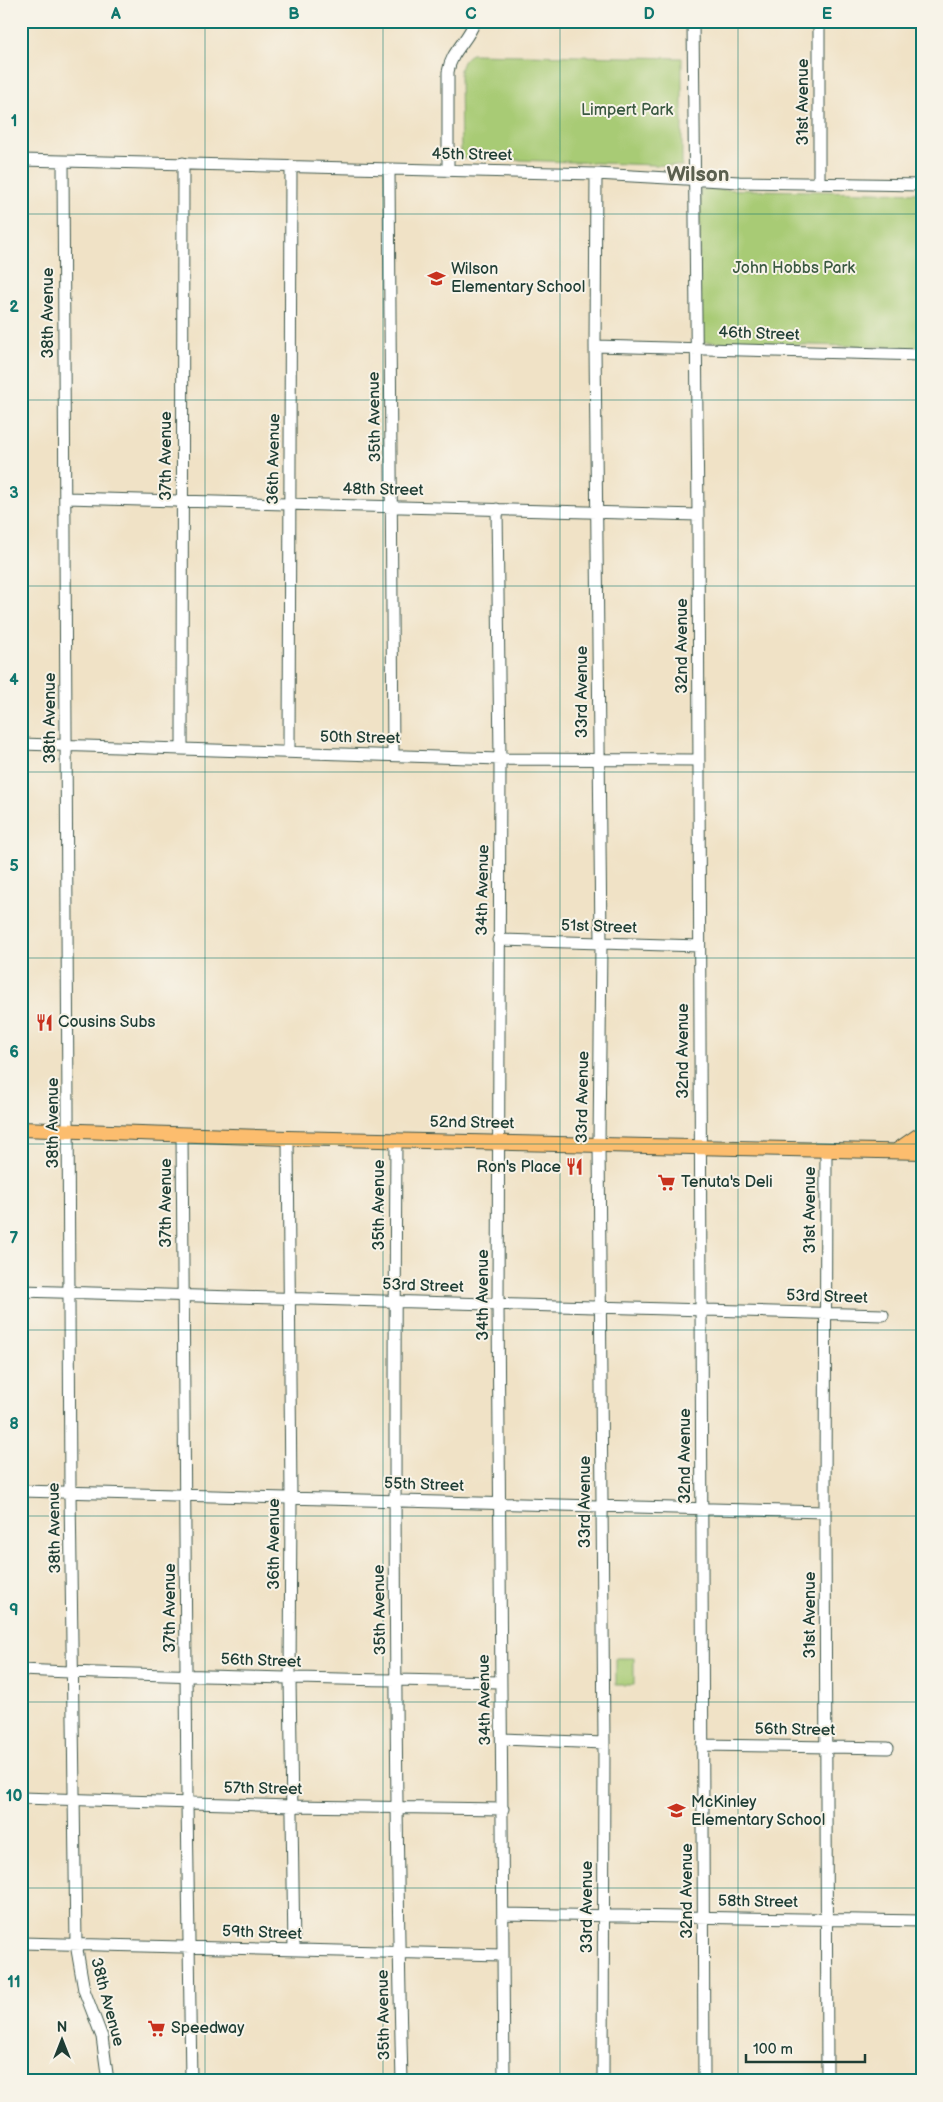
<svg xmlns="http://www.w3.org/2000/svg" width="943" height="2102" font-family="'Balsamiq Sans',sans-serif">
  <rect width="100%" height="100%" fill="#f7f3e8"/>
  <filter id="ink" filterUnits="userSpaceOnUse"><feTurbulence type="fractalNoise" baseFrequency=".02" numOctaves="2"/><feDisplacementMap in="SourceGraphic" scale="10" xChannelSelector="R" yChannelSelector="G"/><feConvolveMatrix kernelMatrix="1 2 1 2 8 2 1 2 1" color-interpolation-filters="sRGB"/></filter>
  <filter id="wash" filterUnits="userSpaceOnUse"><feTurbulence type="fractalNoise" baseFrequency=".0096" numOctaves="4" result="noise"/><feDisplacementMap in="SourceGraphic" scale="20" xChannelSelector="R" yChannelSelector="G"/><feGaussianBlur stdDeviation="1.12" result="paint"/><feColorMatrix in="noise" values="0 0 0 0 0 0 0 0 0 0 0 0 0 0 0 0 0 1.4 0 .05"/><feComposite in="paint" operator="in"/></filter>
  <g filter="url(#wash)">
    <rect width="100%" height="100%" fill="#f0e2c6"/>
    <path fill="#a8cb74" stroke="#648454" d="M 472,54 L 682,58 L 682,166 L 461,158 L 460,70 C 462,62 465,57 472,54 Z
      M 700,189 L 922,193 L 922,348 L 699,342 Z
      M 616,1658 L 634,1658 L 634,1685 L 616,1685 Z"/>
  </g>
  <g filter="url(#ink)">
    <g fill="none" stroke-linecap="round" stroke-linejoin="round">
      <defs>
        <path id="minor" d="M 693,21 L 698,515 L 704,2081
          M 819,21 L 819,183
          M 21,160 L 596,174 L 739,182 L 922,185
          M 63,161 L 70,1493 L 76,1944 L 84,1990 L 102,2037 L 108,2081
          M 389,170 L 393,755
          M 448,171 L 448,72 C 451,51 468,41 475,21
          M 596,174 L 595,346 L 601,943 L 599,1144 L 604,1743 L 603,2081
          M 595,346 L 922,355
          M 66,498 L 698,515
          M 497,509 L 500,759 L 498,1305 L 504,2081
          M 21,744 L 500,759 L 698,760
          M 182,749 L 183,163
          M 289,752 L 291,166
          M 498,940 L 699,946
          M 182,1134 L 187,1803 L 191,2081
          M 288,1138 L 291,1498 L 290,1679 L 294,1950
          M 396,1139 C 394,1453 394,1767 402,2081
          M 826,1149 L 825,1512 L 827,2081
          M 21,1291 L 883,1315
          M 21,1491 L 825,1512
          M 21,1670 C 181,1677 341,1679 500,1682
          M 502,1739 L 604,1743
          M 702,1745 L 888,1748
          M 21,1798 L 292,1806 L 503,1809
          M 503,1914 L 922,1921
          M 21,1943 L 502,1955"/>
        <path id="major" d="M 21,1129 L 288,1138 L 922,1152
          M 896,1151 L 922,1133"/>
      </defs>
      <use href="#minor" stroke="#3e564a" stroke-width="13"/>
      <use href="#major" stroke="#3e564a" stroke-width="16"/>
      <use href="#minor" stroke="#fff" stroke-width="11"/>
      <use href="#major" stroke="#fcbd6e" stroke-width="14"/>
    </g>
  </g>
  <path fill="none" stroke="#0f766e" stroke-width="1" stroke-opacity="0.55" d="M 205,21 L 205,2081M 383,21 L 383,2081M 560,21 L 560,2081M 738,21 L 738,2081M 21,214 L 922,214M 21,400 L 922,400M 21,586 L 922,586M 21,772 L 922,772M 21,958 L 922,958M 21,1144 L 922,1144M 21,1330 L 922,1330M 21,1516 L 922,1516M 21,1702 L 922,1702M 21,1888 L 922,1888"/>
  <defs>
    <symbol id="school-bare" viewBox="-9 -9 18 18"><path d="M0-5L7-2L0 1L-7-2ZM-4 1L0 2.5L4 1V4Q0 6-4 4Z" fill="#c8321e" stroke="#f7f3e8" stroke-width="2.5" paint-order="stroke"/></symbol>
    <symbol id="restaurant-bare" viewBox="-9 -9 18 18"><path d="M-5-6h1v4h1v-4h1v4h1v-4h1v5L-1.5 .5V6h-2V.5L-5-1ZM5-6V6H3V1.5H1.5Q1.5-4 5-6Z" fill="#c8321e" stroke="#f7f3e8" stroke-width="2.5" paint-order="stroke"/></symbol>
    <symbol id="supermarket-bare" viewBox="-9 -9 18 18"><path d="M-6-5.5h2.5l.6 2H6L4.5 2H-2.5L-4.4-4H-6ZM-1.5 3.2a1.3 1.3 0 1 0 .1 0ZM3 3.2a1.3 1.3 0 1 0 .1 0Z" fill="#c8321e" stroke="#f7f3e8" stroke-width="2.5" paint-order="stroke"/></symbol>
  </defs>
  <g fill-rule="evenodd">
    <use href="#school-bare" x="424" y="266" width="25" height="25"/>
    <use href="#restaurant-bare" x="32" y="1010" width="25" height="25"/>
    <use href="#restaurant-bare" x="562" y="1154" width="25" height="25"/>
    <use href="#supermarket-bare" x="654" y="1170" width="25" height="25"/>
    <use href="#school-bare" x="664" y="1798" width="25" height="25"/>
    <use href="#supermarket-bare" x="144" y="2016" width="25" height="25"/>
  </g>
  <g text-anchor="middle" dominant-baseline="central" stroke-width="4" stroke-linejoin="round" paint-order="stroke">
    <g font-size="16" fill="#1f3d34" stroke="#f7f3e8">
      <text transform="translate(803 102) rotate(-90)">31st Avenue</text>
      <text transform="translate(472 155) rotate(1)">45th Street</text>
      <text transform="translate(48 313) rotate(-90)">38th Avenue</text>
      <text transform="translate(759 334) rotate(2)">46th Street</text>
      <text transform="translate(375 417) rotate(-91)">35th Avenue</text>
      <text transform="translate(166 456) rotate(-90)">37th Avenue</text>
      <text transform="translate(274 459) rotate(-89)">36th Avenue</text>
      <text transform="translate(383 490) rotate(1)">48th Street</text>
      <text transform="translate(682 646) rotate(-90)">32nd Avenue</text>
      <text transform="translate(582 692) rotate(-90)">33rd Avenue</text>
      <text transform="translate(50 718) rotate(-90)">38th Avenue</text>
      <text transform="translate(360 738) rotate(1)">50th Street</text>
      <text transform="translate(483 890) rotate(-89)">34th Avenue</text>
      <text transform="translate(599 927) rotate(2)">51st Street</text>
      <text transform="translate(683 1051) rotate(-90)">32nd Avenue</text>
      <text transform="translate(583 1097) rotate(-89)">33rd Avenue</text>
      <text transform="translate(53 1123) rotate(-90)">38th Avenue</text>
      <text transform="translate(472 1123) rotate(1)">52nd Street</text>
      <text transform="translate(166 1203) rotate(-90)">37th Avenue</text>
      <text transform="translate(379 1205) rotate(-90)">35th Avenue</text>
      <text transform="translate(810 1210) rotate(-90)">31st Avenue</text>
      <text transform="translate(423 1286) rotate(2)">53rd Street</text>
      <text transform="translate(483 1295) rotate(-90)">34th Avenue</text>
      <text transform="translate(827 1297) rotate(2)">53rd Street</text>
      <text transform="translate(685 1456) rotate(-90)">32nd Avenue</text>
      <text transform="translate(424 1485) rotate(2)">55th Street</text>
      <text transform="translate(585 1502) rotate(-90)">33rd Avenue</text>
      <text transform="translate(55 1528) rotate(-91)">38th Avenue</text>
      <text transform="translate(274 1544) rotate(-90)">36th Avenue</text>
      <text transform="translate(170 1608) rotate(-90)">37th Avenue</text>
      <text transform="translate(380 1610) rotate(-91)">35th Avenue</text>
      <text transform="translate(810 1615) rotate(-90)">31st Avenue</text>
      <text transform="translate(261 1661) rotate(2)">56th Street</text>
      <text transform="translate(485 1700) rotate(-91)">34th Avenue</text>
      <text transform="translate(795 1730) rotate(1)">56th Street</text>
      <text transform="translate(263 1789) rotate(1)">57th Street</text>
      <text transform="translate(687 1891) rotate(-90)">32nd Avenue</text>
      <text transform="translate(758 1902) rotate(1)">58th Street</text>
      <text transform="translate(587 1907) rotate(-90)">33rd Avenue</text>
      <text transform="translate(262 1933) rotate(2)">59th Street</text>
      <text transform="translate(107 2002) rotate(75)">38th Avenue</text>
      <text transform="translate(384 2015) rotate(-91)">35th Avenue</text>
    </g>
    <g font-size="16" fill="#3a5941" stroke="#f7f3e8">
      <text x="627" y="110">Limpert Park</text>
      <text x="794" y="268">John Hobbs Park</text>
    </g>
    <g font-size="16" fill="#1f3d34" stroke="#f7f3e8" text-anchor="start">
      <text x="451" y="269">Wilson<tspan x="451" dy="18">Elementary School</tspan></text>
      <text x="58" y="1022">Cousins Subs</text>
      <text x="561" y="1167" text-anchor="end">Ron's Place</text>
      <text x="681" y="1182">Tenuta's Deli</text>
      <text x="691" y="1802">McKinley<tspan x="691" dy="18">Elementary School</tspan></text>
      <text x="171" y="2028">Speedway</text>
    </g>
    <g font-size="21" font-weight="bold" fill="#5a5f4f" stroke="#f7f3e8">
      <text x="698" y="174">Wilson</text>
    </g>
  </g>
  <rect width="943" height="2102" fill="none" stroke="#f7f3e8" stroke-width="55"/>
  <g transform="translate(62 2040)" stroke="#f7f3e8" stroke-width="4" paint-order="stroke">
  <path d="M0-4L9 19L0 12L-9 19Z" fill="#1f3d34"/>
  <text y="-8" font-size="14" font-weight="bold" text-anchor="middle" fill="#1f3d34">N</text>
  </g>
  <path d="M746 2054v8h119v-8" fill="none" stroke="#1f3d34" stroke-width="2.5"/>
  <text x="753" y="2054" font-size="15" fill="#1f3d34" stroke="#f7f3e8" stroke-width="4" paint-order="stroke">100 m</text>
  <rect x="28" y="28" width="888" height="2046" fill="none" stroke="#0f766e" stroke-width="2"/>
  <g font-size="16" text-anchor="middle" font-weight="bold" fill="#0f766e">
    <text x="116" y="19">A</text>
    <text x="294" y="19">B</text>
    <text x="471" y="19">C</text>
    <text x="649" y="19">D</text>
    <text x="827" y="19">E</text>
    <text x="14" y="126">1</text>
    <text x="14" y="312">2</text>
    <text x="14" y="498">3</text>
    <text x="14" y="685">4</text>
    <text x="14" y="871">5</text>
    <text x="14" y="1057">6</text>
    <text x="14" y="1243">7</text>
    <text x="14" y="1429">8</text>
    <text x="14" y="1615">9</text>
    <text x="14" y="1801">10</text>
    <text x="14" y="1987">11</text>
  </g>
</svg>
